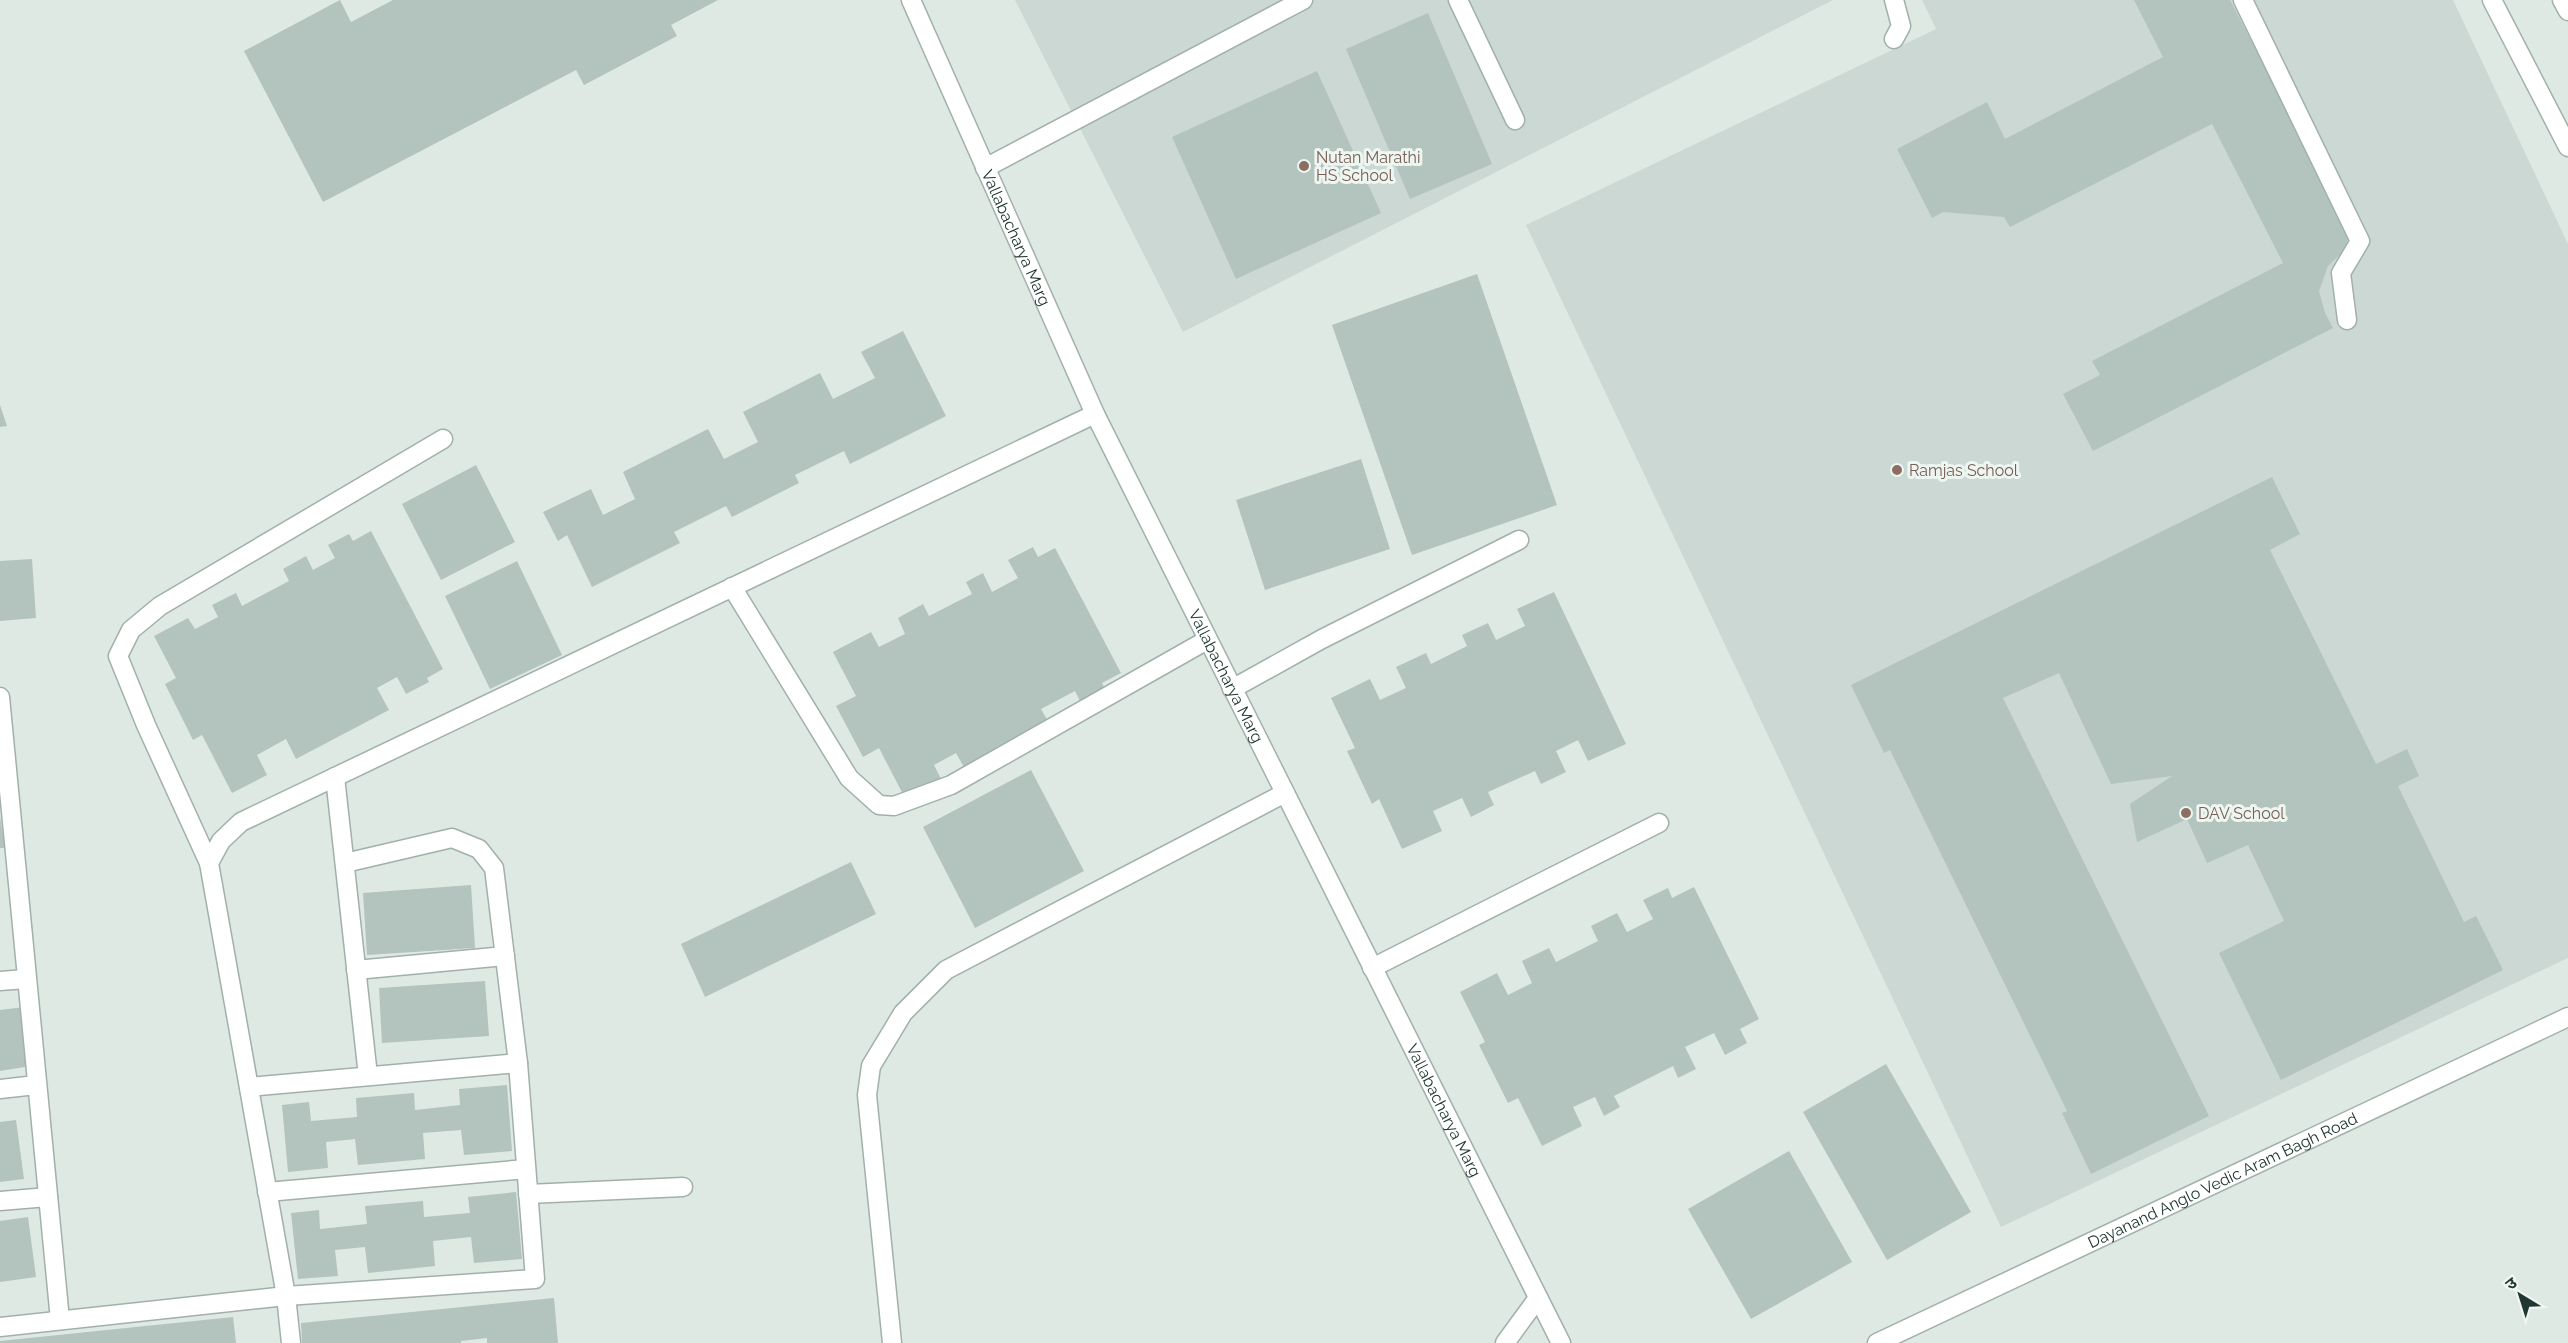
<svg xmlns="http://www.w3.org/2000/svg" width="2568" height="1343" font-family="Raleway,'Noto Sans Devanagari',sans-serif">
  <rect width="100%" height="100%" fill="#dee9e4"/>
  <path fill="#ccd8d3" d="M 1015,0 L 1833,0 L 1183,332 Z
    M 1922,0 L 2453,0 L 2568,244 L 2568,958 L 2001,1227 L 1526,225 L 1936,29 Z"/>
  <path fill="#b3c3bd" d="M 340,0 L 351,22 L 393,0 L 718,0 L 671,25 L 677,36 L 584,85 L 576,70 L 323,202 L 244,51 Z
    M 2134,0 L 2230,0 L 2350,232 L 2344,251 L 2328,266 L 2319,291 L 2325,313 L 2333,328 L 2093,451 L 2063,394 L 2100,375 L 2092,361 L 2283,263 L 2212,124 L 2010,227 L 2004,217 L 1943,212 L 1932,218 L 1897,149 L 1987,102 L 2005,139 L 2163,57 Z
    M 1428,13 L 1492,164 L 1410,199 L 1346,49 Z
    M 1317,71 L 1381,213 L 1236,279 L 1172,137 Z
    M 1477,274 L 1557,505 L 1412,555 L 1332,325 Z
    M 903,331 L 946,416 L 850,464 L 844,451 L 795,475 L 799,483 L 732,517 L 726,506 L 674,532 L 680,543 L 592,587 L 567,535 L 558,541 L 543,512 L 591,489 L 603,515 L 635,499 L 623,472 L 708,429 L 724,459 L 758,442 L 743,412 L 820,373 L 833,399 L 875,378 L 861,352 Z
    M 0,405 L 7,426 L 0,427 Z
    M 1361,459 L 1390,549 L 1265,590 L 1236,500 Z
    M 476,465 L 515,542 L 441,580 L 402,504 Z
    M 2272,477 L 2300,534 L 2270,550 L 2376,764 L 2407,749 L 2419,776 L 2398,786 L 2464,922 L 2476,916 L 2503,970 L 2281,1080 L 2219,953 L 2284,921 L 2248,845 L 2207,863 L 2187,819 L 2137,842 L 2130,804 L 2172,776 L 2111,784 L 2059,673 L 2003,698 L 2209,1116 L 2091,1174 L 2062,1113 L 2067,1111 L 1890,750 L 1884,753 L 1851,685 Z
    M 371,531 L 443,669 L 427,678 L 429,682 L 406,694 L 397,677 L 377,688 L 389,710 L 296,759 L 286,739 L 257,755 L 267,775 L 232,793 L 202,735 L 193,740 L 165,684 L 176,678 L 154,636 L 188,618 L 195,629 L 218,617 L 212,605 L 236,593 L 242,606 L 289,581 L 283,569 L 306,556 L 313,570 L 335,558 L 328,545 L 349,534 L 353,541 Z
    M 1033,547 L 1038,557 L 1055,548 L 1121,673 L 1102,683 L 1108,695 L 1083,707 L 1075,691 L 1041,709 L 1050,725 L 965,769 L 956,753 L 934,765 L 942,781 L 906,800 L 879,748 L 863,757 L 836,706 L 856,696 L 833,652 L 871,632 L 879,647 L 905,634 L 898,618 L 923,604 L 929,616 L 972,594 L 966,582 L 983,573 L 992,592 L 1018,578 L 1008,560 Z
    M 32,559 L 36,618 L 0,621 L 0,561 Z
    M 517,561 L 562,655 L 490,689 L 445,596 Z
    M 1554,592 L 1626,744 L 1588,761 L 1578,740 L 1556,751 L 1566,772 L 1541,784 L 1535,771 L 1488,792 L 1494,805 L 1471,817 L 1462,798 L 1433,811 L 1442,831 L 1402,849 L 1379,799 L 1372,804 L 1347,751 L 1355,748 L 1331,698 L 1370,679 L 1380,700 L 1406,688 L 1396,667 L 1426,653 L 1431,664 L 1467,646 L 1462,635 L 1488,623 L 1496,640 L 1525,626 L 1517,609 Z
    M 1031,770 L 1084,871 L 975,928 L 923,827 Z
    M 0,816 L 5,848 L 0,848 Z
    M 851,862 L 876,914 L 705,997 L 681,944 Z
    M 471,885 L 475,948 L 367,955 L 363,893 Z
    M 1694,887 L 1759,1019 L 1740,1029 L 1747,1043 L 1725,1055 L 1714,1033 L 1685,1047 L 1696,1069 L 1678,1078 L 1673,1066 L 1614,1096 L 1620,1107 L 1604,1116 L 1595,1097 L 1573,1107 L 1582,1126 L 1542,1146 L 1518,1098 L 1508,1103 L 1479,1045 L 1485,1042 L 1460,992 L 1497,973 L 1508,995 L 1532,983 L 1522,961 L 1549,948 L 1556,962 L 1598,941 L 1591,926 L 1617,913 L 1627,932 L 1653,919 L 1643,900 L 1668,888 L 1672,898 Z
    M 485,981 L 489,1036 L 382,1043 L 379,988 Z
    M 24,1007 L 31,1066 L 0,1071 L 0,1010 Z
    M 1886,1064 L 1971,1212 L 1887,1260 L 1803,1112 Z
    M 507,1085 L 512,1151 L 464,1155 L 461,1130 L 423,1133 L 425,1159 L 358,1165 L 355,1139 L 326,1142 L 328,1168 L 288,1172 L 282,1105 L 309,1102 L 311,1121 L 357,1117 L 356,1098 L 414,1093 L 415,1110 L 460,1105 L 459,1089 Z
    M 16,1120 L 24,1179 L 0,1182 L 0,1122 Z
    M 1789,1151 L 1852,1262 L 1751,1319 L 1688,1209 Z
    M 516,1192 L 522,1259 L 474,1263 L 471,1237 L 433,1241 L 435,1266 L 368,1273 L 365,1247 L 335,1250 L 338,1276 L 298,1279 L 291,1213 L 319,1210 L 320,1229 L 367,1224 L 365,1206 L 423,1201 L 424,1217 L 470,1213 L 468,1197 Z
    M 28,1217 L 36,1277 L 0,1282 L 0,1221 Z
    M 554,1298 L 558,1343 L 487,1343 L 487,1338 L 461,1341 L 461,1343 L 302,1343 L 301,1323 Z
    M 233,1317 L 236,1343 L 0,1343 L 0,1341 Z"/>
  <g fill="none" stroke-linecap="round" stroke-linejoin="round">
    <defs>
      <g id="minor">
        <path id="s1" d="M 911,0 L 1095,414 L 1561,1343"/>
        <path d="M 1458,0 L 1515,120"/>
        <path d="M 2243,0 L 2360,241 L 2341,273 L 2347,320"/>
        <path d="M 2492,0 L 2568,147"/>
        <path d="M 2562,0 L 2568,11"/>
        <path d="M 1894,39 L 1901,26 L 1894,0"/>
        <path d="M 985,168 L 1303,0"/>
        <path d="M 732,587 L 849,778 L 879,805 L 894,806 L 951,785 L 1207,640"/>
        <path d="M 1232,689 L 1322,639 L 1519,540"/>
        <path d="M 0,697 L 60,1320"/>
        <path d="M 335,777 L 368,1076"/>
        <path d="M 209,863 L 146,725 L 118,656 L 131,630 L 160,606 L 443,439"/>
        <path d="M 1372,968 L 1659,823"/>
        <path d="M 356,970 L 505,956"/>
        <path d="M 0,981 L 26,979"/>
        <path d="M 249,1087 L 518,1063"/>
        <path d="M 0,1089 L 36,1085"/>
        <path d="M 267,1192 L 526,1169"/>
        <path d="M 528,1194 L 683,1187"/>
        <path d="M 0,1201 L 48,1197"/>
        <path d="M 0,1327 L 286,1296 L 535,1279 L 518,1063 L 494,868 L 479,849 L 452,838 L 345,863"/>
        <path d="M 291,1343 L 286,1296 L 209,863 L 221,841 L 241,822 L 1095,414"/>
        <path d="M 892,1343 L 867,1095 L 871,1066 L 903,1013 L 946,970 L 1285,793"/>
        <path d="M 1505,1343 L 1538,1298"/>
        <path id="s2" d="M 1877,1343 L 2568,1017"/>
      </g>
    </defs>
    <use href="#minor" stroke="#a1b0ab" stroke-width="21"/>
    <use href="#minor" stroke="#fff" stroke-width="18"/>
  </g>
  <g fill="#8d6e63" stroke="#eef6f2" stroke-width="2">
    <circle cx="1304" cy="166" r="6"/>
    <circle cx="1897" cy="470" r="6"/>
    <circle cx="2186" cy="813" r="6"/>
  </g>
  <g text-anchor="middle" dominant-baseline="central" stroke-width="6" stroke-linejoin="round" paint-order="stroke">
    <g font-size="16" fill="#785e54" stroke="#eef6f2" text-anchor="start">
      <text x="1316" y="157">Nutan Marathi<tspan x="1316" dy="18">HS School</tspan></text>
      <text x="1909" y="470">Ramjas School</text>
      <text x="2198" y="813">DAV School</text>
    </g>
    <g font-size="16" fill="#203731" stroke="#eef6f2">
      <text stroke="none"><textPath href="#s1" startOffset="260">Vallabacharya Marg</textPath></text>
      <text stroke="none"><textPath href="#s1" startOffset="746">Vallabacharya Marg</textPath></text>
      <text stroke="none"><textPath href="#s1" startOffset="1232">Vallabacharya Marg</textPath></text>
      <text stroke="none"><textPath href="#s2" startOffset="382">Dayanand Anglo Vedic Aram Bagh Road</textPath></text>
    </g>
  </g>
  <g transform="translate(2520 1295) rotate(322)" stroke="#eef6f2" stroke-width="4.5" paint-order="stroke">
  <path d="M0-4.5L10 22L0 15L-10 22Z" fill="#203731"/>
  <text y="-9" font-size="16" font-weight="bold" text-anchor="middle" fill="#203731">उ</text>
  </g>
</svg>
